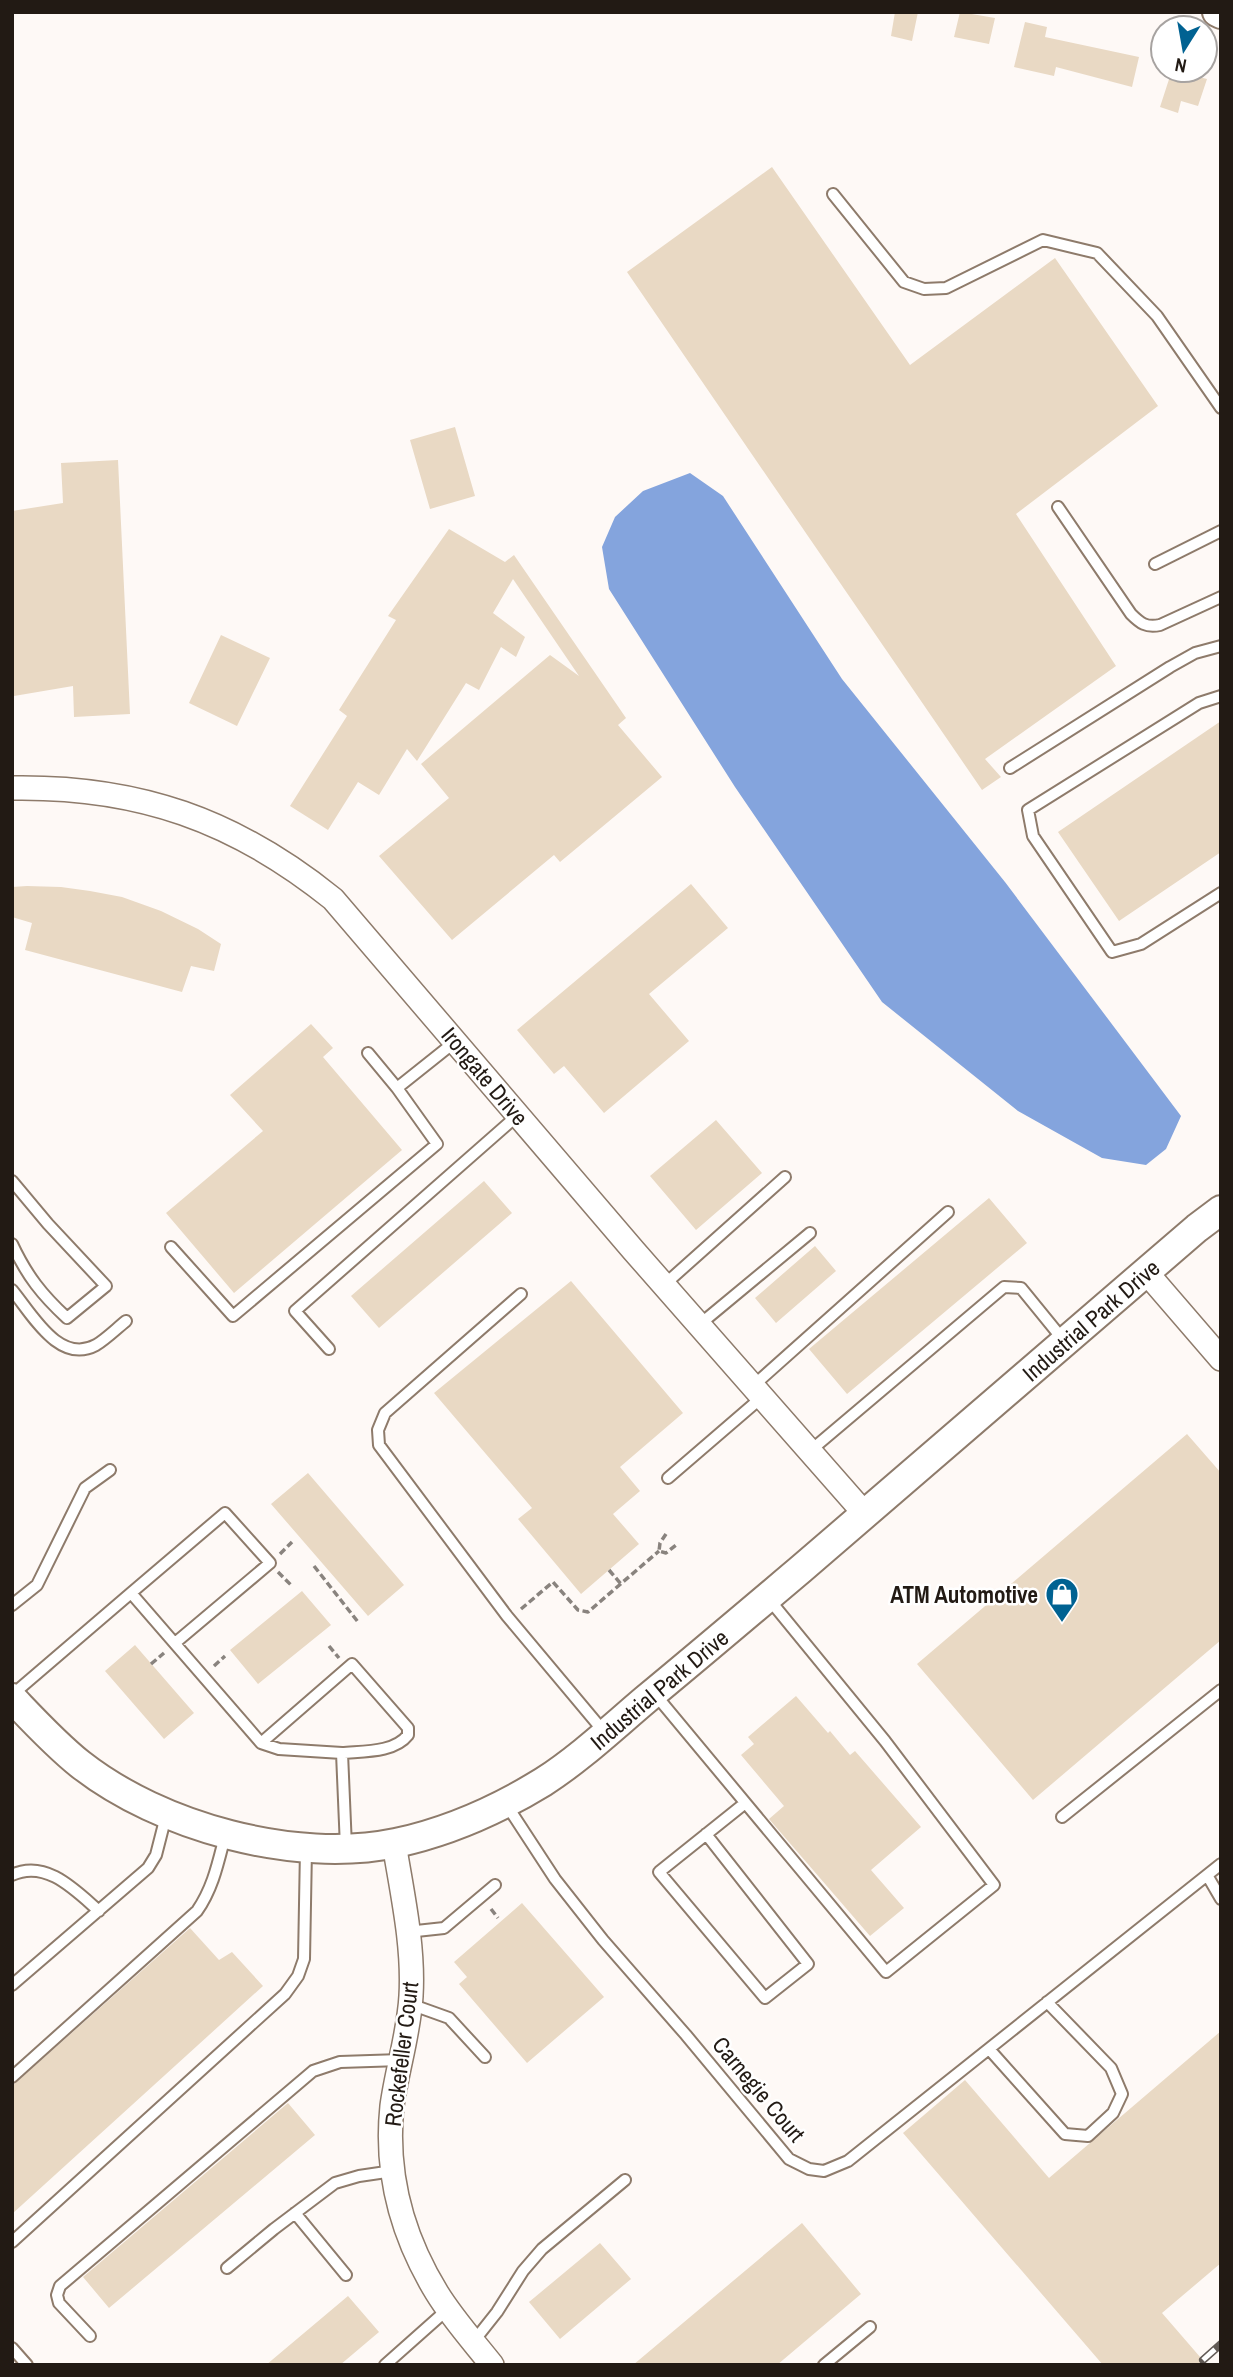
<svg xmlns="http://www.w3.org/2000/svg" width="1233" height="2377" font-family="'Archivo Narrow',sans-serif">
  <rect width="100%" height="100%" fill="#fef9f6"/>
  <path fill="#84a4dd" d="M 690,473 L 723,496 L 842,679 L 1005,882 L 1181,1116 L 1166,1149 L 1146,1165 L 1102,1158 L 1018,1111 L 882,1002 L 735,787 L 609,589 L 602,547 L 615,517 L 643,491 Z"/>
  <path fill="#e9d9c4" d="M 895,12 L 918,12 L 912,41 L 891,36 Z
    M 960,12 L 995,18 L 989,44 L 954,37 Z
    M 1025,22 L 1047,27 L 1045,37 L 1139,57 L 1132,87 L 1056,67 L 1054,76 L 1014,67 Z
    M 1172,70 L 1207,79 L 1198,106 L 1181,101 L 1178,113 L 1160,107 Z
    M 772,167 L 910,365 L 1055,258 L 1158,406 L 1016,514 L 1116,666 L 985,759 L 1001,777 L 982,790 L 627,272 Z
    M 455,427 L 475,496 L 430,509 L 410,440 Z
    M 118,460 L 130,714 L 74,717 L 73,686 L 14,696 L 12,511 L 63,503 L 61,463 Z
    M 449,529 L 505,562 L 514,555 L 626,718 L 618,725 L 662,777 L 560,862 L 554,855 L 452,940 L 379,856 L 449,798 L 421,764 L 550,655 L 579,676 L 513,579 L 493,613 L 525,637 L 516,657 L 501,647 L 479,690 L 466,683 L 417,761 L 407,749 L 379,795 L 358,782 L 328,830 L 290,806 L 347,716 L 339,710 L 396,620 L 388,616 Z
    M 221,635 L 270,658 L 237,726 L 189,703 Z
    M 1221,721 L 1221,852 L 1119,921 L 1058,832 Z
    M 691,884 L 728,928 L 649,994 L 689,1041 L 604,1113 L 564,1066 L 554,1074 L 517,1030 Z
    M 27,886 L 61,887 L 90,891 L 122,897 L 161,911 L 198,929 L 221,944 L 214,971 L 191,966 L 182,992 L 25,950 L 32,923 L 12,917 L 12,887 Z
    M 311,1024 L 333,1048 L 323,1057 L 402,1150 L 234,1293 L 166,1213 L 263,1131 L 230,1095 Z
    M 716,1120 L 762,1173 L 696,1230 L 650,1176 Z
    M 484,1181 L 512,1213 L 379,1328 L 351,1296 Z
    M 989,1198 L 1027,1243 L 847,1394 L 809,1349 Z
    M 815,1246 L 836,1271 L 776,1323 L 755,1298 Z
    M 571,1281 L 683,1413 L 620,1467 L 640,1491 L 613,1514 L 639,1544 L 581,1594 L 518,1519 L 532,1508 L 434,1393 Z
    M 1187,1434 L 1221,1473 L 1221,1640 L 1033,1800 L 917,1664 Z
    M 308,1473 L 404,1585 L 368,1616 L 271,1504 Z
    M 302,1591 L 331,1625 L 258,1684 L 230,1650 Z
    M 135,1645 L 194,1713 L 164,1739 L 105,1671 Z
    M 796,1696 L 828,1733 L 830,1731 L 850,1755 L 855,1751 L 921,1827 L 871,1870 L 904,1908 L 870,1936 L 769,1819 L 784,1806 L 741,1755 L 754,1744 L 748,1737 Z
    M 522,1903 L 604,1997 L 527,2063 L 459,1984 L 467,1977 L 454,1962 Z
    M 190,1928 L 219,1960 L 232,1952 L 263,1986 L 12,2214 L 12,2086 Z
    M 1221,2031 L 1221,2263 L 1162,2313 L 1207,2365 L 1103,2365 L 903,2133 L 965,2080 L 1049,2178 Z
    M 288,2103 L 315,2135 L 109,2308 L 83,2277 Z
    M 802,2223 L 861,2294 L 777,2365 L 633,2365 Z
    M 600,2243 L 631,2279 L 560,2339 L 529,2302 Z
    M 348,2296 L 379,2332 L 340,2365 L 266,2365 Z"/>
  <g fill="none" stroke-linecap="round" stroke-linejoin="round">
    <defs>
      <path id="service" d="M 833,194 L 904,282 L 924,289 L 946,288 L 1043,240 L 1097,253 L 1157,316 L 1221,408
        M 1058,507 L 1131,614 C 1140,623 1146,628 1160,625 L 1221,597
        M 1155,564 L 1221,531
        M 1221,696 L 1199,703 L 1028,810 L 1033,836 L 1112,952 L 1141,944 L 1221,893
        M 1010,768 L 1170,667 L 1195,653 L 1221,646
        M 397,1088 L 456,1041
        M 12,1181 L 48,1224 L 106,1286 L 67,1318 C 42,1295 27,1276 12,1244
        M 171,1247 L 233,1316 L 437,1144 L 397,1088 L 368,1053
        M 664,1285 L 785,1177
        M 12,1290 C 32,1314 59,1365 96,1345 C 106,1339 116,1329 126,1321
        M 521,1294 L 385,1413 L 378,1430 L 379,1445 L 507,1616 L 605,1733
        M 699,1325 L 810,1233
        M 329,1349 L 295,1311 L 518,1115
        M 753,1386 L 948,1212
        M 810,1451 L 1004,1287 L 1021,1288 L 1065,1342
        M 668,1478 L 762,1397
        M 131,1593 L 225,1513 L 270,1563 L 175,1643
        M 12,1605 L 37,1585 L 85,1488 L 110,1470
        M 654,1693 L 886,1972 L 994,1885 L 885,1741 L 768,1598
        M 12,1695 L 131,1593 L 261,1743 L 279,1749 L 342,1753 L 346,1847
        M 261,1743 L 352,1664 L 408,1728 L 408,1735 C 394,1753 363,1751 342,1753
        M 506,1804 L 555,1879 L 603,1940 L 686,2035 L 789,2159 L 809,2169 L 824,2171 L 848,2161 L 1221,1864
        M 1062,1817 L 1221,1690
        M 706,1834 L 808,1964 L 765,1998 L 659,1872 L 744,1804
        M 12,1875 C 46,1859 75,1890 99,1911
        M 1207,1875 L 1221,1899
        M 407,1932 L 444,1928 L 495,1885
        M 12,1985 L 148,1868 L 156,1855 L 166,1816
        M 410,2004 L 449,2018 L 485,2057
        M 989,2049 L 1065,2134 L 1088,2136 L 1113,2113 L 1122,2094 L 1111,2068 L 1047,2002
        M 12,2077 L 197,1911 C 213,1888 218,1863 225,1836
        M 295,2213 L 346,2275
        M 12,2242 L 285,1994 L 298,1976 L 304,1959 L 306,1849
        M 227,2268 L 274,2229 L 335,2183 L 359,2176 L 393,2171
        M 90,2336 L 59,2303 L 57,2295 L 60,2286 L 313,2071 L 340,2062 L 401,2060
        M 474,2341 L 497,2312 L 523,2271 L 542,2249 L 625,2180
        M 12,2348 L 27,2365
        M 385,2365 L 448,2309
        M 824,2365 L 870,2327"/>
      <path id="minor" d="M 12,788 C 138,786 235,820 333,899 L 634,1251 L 865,1514
        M 1146,1272 L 1221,1359
        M 394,1843 C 402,1893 414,1945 411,1996 C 409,2033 397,2069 392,2106 C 385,2173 402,2236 437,2293 C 453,2319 473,2341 492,2365"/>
      <g id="tertiary">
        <path d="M 1217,12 L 1221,14"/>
        <path id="s1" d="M 12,1698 C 34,1721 55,1744 80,1764 C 160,1827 295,1864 396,1843 C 447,1832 499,1809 543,1782 C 579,1759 612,1728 645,1700 C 697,1657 749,1613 801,1569 C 934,1456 1065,1341 1197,1228 L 1221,1210"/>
      </g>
    </defs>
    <use href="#service" stroke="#8e7b6b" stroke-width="14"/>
    <use href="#minor" stroke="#8e7b6b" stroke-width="26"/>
    <use href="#tertiary" stroke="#8e7b6b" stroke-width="32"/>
    <path stroke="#89837e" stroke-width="3.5" stroke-dasharray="7 3.5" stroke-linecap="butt" d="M 666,1534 L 660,1543 L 659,1551 L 666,1553 L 676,1545
      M 280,1554 L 292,1542
      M 314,1566 L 358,1622
      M 609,1570 L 621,1584
      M 278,1572 L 291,1585
      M 521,1609 L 553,1582 L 578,1610 L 588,1612 L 659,1551
      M 329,1646 L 339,1658
      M 151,1664 L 164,1653
      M 214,1666 L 225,1656
      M 491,1909 L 498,1918"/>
    <use href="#service" stroke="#fff" stroke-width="10"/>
    <use href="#minor" stroke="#fff" stroke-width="23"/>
    <use href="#tertiary" stroke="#fff" stroke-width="28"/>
    <defs>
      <path id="rail" d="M 1203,2360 L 1221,2344"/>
    </defs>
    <use href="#rail" stroke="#615a55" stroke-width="8"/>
    <use href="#rail" stroke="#fff" stroke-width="5" stroke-dasharray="16" stroke-linecap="butt"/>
  </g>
  <defs>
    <symbol id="shop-pin" viewBox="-11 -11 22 30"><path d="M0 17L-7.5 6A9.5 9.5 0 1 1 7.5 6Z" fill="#006292" stroke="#fff"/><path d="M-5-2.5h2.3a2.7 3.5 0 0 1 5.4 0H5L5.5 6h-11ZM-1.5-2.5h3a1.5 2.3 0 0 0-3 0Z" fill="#fff"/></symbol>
  </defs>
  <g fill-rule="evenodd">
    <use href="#shop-pin" x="1043" y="1575" width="38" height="52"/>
  </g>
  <g text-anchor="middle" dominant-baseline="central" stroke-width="5" stroke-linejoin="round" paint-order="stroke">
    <g font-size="23" fill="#221a14" stroke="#fff">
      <text transform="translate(485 1076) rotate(50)">Irongate Drive</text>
      <text stroke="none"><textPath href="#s1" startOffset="1306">Industrial Park Drive</textPath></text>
      <text stroke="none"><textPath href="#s1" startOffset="738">Industrial Park Drive</textPath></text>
      <text transform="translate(401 2054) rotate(-83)">Rockefeller Court</text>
      <text transform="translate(759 2089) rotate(50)">Carnegie Court</text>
    </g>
    <g font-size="23" font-weight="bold" fill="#221a14" stroke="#fff" text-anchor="end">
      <text x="1038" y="1594">ATM Automotive</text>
    </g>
  </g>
  <rect width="1233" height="2377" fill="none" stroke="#221a14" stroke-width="28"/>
  <g transform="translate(1184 49) rotate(191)"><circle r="33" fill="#ffffff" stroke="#a7a3a1" stroke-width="2"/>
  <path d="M0-5L12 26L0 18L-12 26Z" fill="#006292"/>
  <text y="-10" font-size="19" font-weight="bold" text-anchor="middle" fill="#221a14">N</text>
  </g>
</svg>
